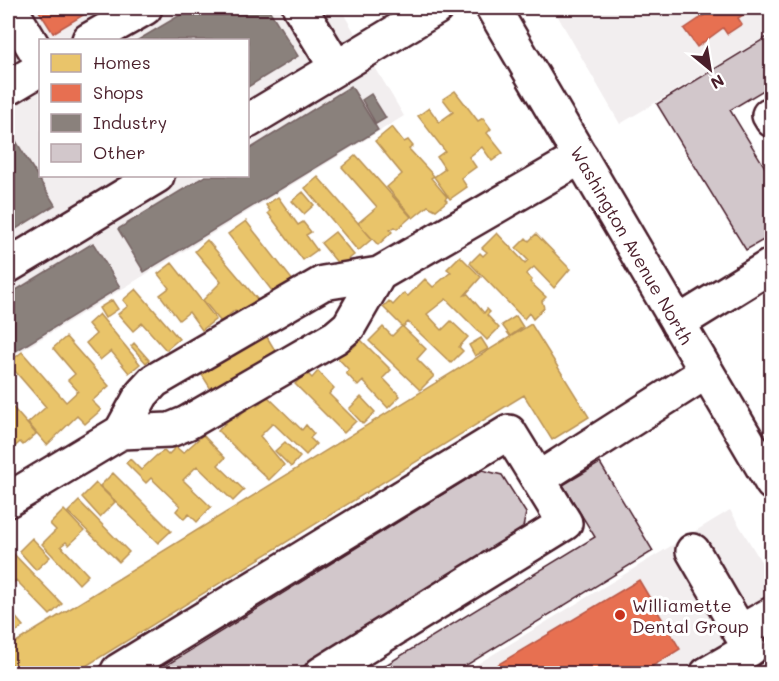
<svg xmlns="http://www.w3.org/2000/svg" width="779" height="681" font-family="Mali,sans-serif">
  <rect width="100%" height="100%" fill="#fff"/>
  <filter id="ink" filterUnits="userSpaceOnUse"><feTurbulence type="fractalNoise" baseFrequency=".0167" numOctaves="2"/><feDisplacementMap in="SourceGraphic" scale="12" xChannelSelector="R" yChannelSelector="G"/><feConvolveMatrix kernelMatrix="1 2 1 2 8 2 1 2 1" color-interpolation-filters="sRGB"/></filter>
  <g filter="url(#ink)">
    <path fill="#f2eeef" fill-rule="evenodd" d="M 8,8 L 340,8 L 404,116 L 8,359 ZM 40,40 L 248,40 L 248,176 L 40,176 Z
      M 553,8 L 771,8 L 771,33 L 620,124 Z
      M 730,510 L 771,578 L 771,673 L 461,674 Z"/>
    <path fill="#e9c46a" stroke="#b99257" stroke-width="1.5" d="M 455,91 L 478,121 L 483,118 L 491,129 L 487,133 L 503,153 L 492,161 L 482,147 L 469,157 L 476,167 L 461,178 L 467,187 L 450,199 L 434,177 L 445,169 L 437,157 L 445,151 L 418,116 L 429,108 L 439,122 L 453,112 L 443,99 Z
      M 392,127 L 404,142 L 408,140 L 413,146 L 409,149 L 434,176 L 431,178 L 447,197 L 445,199 L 447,201 L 436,210 L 428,206 L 413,218 L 387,187 L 402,174 L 375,141 Z
      M 356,155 L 411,217 L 397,229 L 395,227 L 390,230 L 392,232 L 378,245 L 358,223 L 377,207 L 342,167 Z
      M 318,177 L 372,239 L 358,251 L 305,188 Z
      M 303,192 L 314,205 L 304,214 L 292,201 Z
      M 278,197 L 298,225 L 303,222 L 311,232 L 306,235 L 317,250 L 303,260 L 268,213 L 270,211 L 266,205 Z
      M 246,221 L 294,282 L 276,296 L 228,234 Z
      M 335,232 L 354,255 L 340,266 L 321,243 Z
      M 497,233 L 525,263 L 528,260 L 516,248 L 526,238 L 529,241 L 536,234 L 570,269 L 554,288 L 534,267 L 526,274 L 532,280 L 530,282 L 546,297 L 542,301 L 544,308 L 533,319 L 529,313 L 524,319 L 470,263 L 480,253 L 483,256 L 487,252 L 482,248 Z
      M 207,240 L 257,299 L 243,311 L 237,313 L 235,310 L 221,322 L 203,300 L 221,282 L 195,251 Z
      M 460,256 L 481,277 L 465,295 L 468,294 L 484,313 L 487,309 L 490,312 L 487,315 L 499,328 L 487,340 L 446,299 L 427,314 L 442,330 L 451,321 L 468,337 L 459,347 L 463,351 L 451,363 L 408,322 L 403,327 L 383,307 L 389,301 L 393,305 L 404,293 L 408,296 L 425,279 L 433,287 L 451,272 L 447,269 Z
      M 172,263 L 216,319 L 202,330 L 189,312 L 179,320 L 160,295 L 169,288 L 158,274 Z
      M 136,289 L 179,339 L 166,350 L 142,323 L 133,331 L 118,314 L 128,306 L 123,300 Z
      M 112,300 L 118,309 L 105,318 L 99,308 Z
      M 99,314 L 140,364 L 129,373 L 111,351 L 100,360 L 86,343 L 96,334 L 88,324 Z
      M 516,316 L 523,327 L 510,336 L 502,325 Z
      M 531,324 L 589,417 L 552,440 L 524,395 L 81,669 L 84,674 L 17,674 L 8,658 L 8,647 Z
      M 402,326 L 426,349 L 417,359 L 434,376 L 420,390 L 369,341 L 383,327 L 392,336 Z
      M 261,327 L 279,357 L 216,397 L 197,367 Z
      M 66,337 L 109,386 L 92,401 L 101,410 L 85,424 L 77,416 L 47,445 L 28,423 L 46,407 L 8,363 L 22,352 L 66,402 L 78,391 L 68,380 L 75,374 L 53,348 Z
      M 481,338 L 488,349 L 475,356 L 469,345 Z
      M 361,340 L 391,370 L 383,378 L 400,396 L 388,408 L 363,381 L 358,386 L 346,373 L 349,370 L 337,357 L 350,345 L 353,348 Z
      M 134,343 L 149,360 L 146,363 L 131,346 Z
      M 318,371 L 334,388 L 329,394 L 356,421 L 344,433 L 295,384 L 306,372 L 312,378 Z
      M 267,396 L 302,430 L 306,425 L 314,434 L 310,438 L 316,444 L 306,455 L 273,423 L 260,436 L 284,465 L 269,480 L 218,431 L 234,414 L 237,418 L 253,402 L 257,406 Z
      M 361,397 L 375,412 L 363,424 L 349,409 Z
      M 8,402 L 36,434 L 23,445 L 20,442 L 8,453 Z
      M 203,435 L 225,458 L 218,465 L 244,490 L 233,501 L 197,466 L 183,480 L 211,507 L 197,522 L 189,514 L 184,519 L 176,511 L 180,506 L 151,478 L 146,483 L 126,463 L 130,459 L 141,470 L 157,455 L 164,451 L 168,455 L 176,447 L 183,453 Z
      M 285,442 L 300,457 L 291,467 L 275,451 Z
      M 113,473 L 171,531 L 158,543 L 100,486 Z
      M 96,483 L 115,502 L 100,517 L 82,497 Z
      M 79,501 L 129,552 L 119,562 L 68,512 Z
      M 64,510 L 84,531 L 69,545 L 66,542 L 61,546 L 88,575 L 79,584 L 42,544 L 56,530 L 50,524 Z
      M 32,538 L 50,557 L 36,570 L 19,551 Z
      M 8,548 L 62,604 L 50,615 L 16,580 L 8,588 Z
      M 8,608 L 23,626 L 8,639 Z"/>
    <path fill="#e76f51" stroke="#b85746" stroke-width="1.5" d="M 37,8 L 95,8 L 53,33 Z
      M 710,8 L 754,8 L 738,18 L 742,24 L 727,34 L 723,28 L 697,47 L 684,29 L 712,10 Z
      M 639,580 L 680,649 L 640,674 L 482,674 Z"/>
    <path fill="#8a817c" stroke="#776464" stroke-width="1.5" d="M 192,8 L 268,8 L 298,56 L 248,87 L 248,40 L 138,40 Z
      M 351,86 L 378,130 L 144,272 L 118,229 L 205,176 L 248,176 L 248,150 Z
      M 371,94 L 386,118 L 376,124 L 362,100 Z
      M 8,128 L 55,205 L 8,234 Z
      M 93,243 L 120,287 L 8,356 L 8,295 Z"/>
    <path fill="#d2c7cb" stroke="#4a1f2b" stroke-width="1.5" d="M 772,34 L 772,85 L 730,110 L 772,179 L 772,235 L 746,250 L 657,104 Z
      M 600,463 L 653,551 L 452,674 L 371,674 L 595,537 L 563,485 Z
      M 482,470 L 502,475 L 526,513 L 522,532 L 291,674 L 152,674 Z"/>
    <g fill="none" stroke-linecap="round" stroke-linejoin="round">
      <defs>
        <path id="minor" d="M 10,8 L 40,58
          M 300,8 L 336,67
          M 89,40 L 145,8
          M 8,88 L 40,69
          M 772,114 L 769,115 L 772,120
          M 248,121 L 436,8
          M 8,266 L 157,176
          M 379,274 L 349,326 L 336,337 L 187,423 L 170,430 L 121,432 L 142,394 L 154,381 L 323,283 L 379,274 L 581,157
          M 678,323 L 772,265
          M 538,479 L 706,372
          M 8,500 L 121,432
          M 693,551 L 740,632 L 772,614
          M 120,674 L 118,671 L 509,432 L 565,523 L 321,674
          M 707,674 L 750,649 L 740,632"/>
        <path id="major" d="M 493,8 L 772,483"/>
      </defs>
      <use href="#minor" stroke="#4a1f2b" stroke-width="38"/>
      <use href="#major" stroke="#4a1f2b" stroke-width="38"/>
      <use href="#minor" stroke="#fff" stroke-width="33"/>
      <use href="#major" stroke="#fff" stroke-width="33"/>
    </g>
  </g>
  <circle fill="#c8321e" stroke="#fff" stroke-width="2" cx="620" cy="615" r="6"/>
  <g text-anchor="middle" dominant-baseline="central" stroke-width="6" stroke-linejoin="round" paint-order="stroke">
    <g font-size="18" fill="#4a1f2b" stroke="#fff">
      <text transform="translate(632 245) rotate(60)">Washington Avenue North</text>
    </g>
    <g font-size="18" fill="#4a1f2b" stroke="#fff" text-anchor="start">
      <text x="632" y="605">Williamette<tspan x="632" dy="21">Dental Group</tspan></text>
    </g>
  </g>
  <rect width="779" height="681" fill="none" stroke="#fff" stroke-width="30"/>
  <rect x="15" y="15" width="749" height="651" fill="none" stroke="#4a1f2b" stroke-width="2" filter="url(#ink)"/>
  <rect x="39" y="39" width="210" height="138" fill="#ffffff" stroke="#b7a5aa" stroke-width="1.5"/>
  <rect x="51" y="54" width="30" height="18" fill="#e9c46a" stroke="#b7a5aa" stroke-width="1.5"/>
  <text x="93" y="69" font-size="18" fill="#4a1f2b">Homes</text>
  <rect x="51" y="84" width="30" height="18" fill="#e76f51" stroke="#b7a5aa" stroke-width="1.5"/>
  <text x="93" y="99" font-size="18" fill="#4a1f2b">Shops</text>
  <rect x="51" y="114" width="30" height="18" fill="#8a817c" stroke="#b7a5aa" stroke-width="1.5"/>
  <text x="93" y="129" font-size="18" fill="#4a1f2b">Industry</text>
  <rect x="51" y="144" width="30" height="18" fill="#d2c7cb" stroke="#b7a5aa" stroke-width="1.5"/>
  <text x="93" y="159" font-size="18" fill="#4a1f2b">Other</text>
  <g transform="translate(710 69) rotate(150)" stroke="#ffffff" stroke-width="4.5" paint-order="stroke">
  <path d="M0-4.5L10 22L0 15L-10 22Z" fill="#4a1f2b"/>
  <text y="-9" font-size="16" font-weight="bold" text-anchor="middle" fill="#4a1f2b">N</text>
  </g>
</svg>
